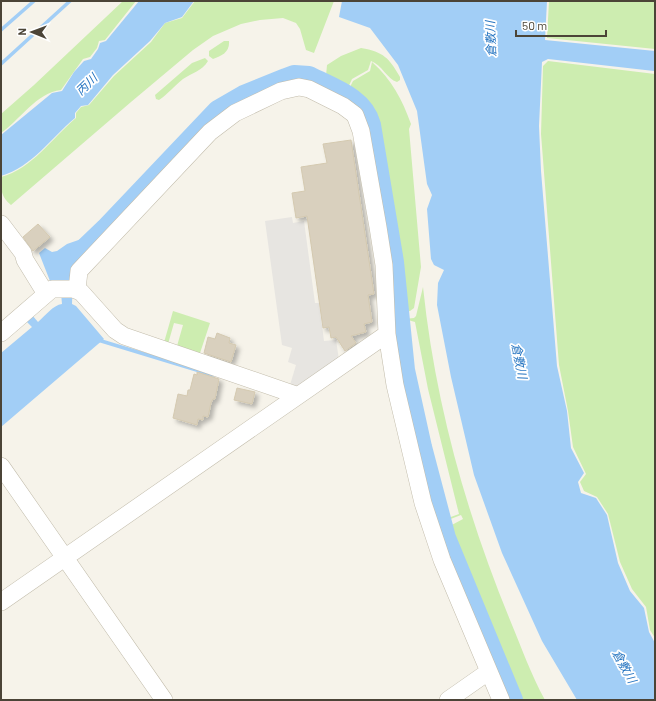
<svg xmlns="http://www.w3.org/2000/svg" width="656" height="701" font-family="Barlow,'Noto Sans JP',sans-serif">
  <defs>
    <filter id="shadow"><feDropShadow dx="3.5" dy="3.5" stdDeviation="2" flood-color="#0004"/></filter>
  </defs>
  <rect width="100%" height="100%" fill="#f6f3ea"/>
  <path fill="#cdedb0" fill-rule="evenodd" d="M 123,1 L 136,1 L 105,40 L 99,41 L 97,48 L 90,57 L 83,59 L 61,90 C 37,92 19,121 1,133 L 1,114 L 34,85 Z
    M 195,1 L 334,1 L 314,53 L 306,50 L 300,29 L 296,23 L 283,18 L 260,20 L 241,24 L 213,36 L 193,50 L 131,102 L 11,205 C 1,197 1,190 1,177 C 32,169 52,138 76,118 L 76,113 L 81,107 L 89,105 L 114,76 L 151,42 L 165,23 L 182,18 Z
    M 549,1 L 655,1 L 654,33 L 655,49 L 547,38 Z
    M 224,41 L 229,41 C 230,52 222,56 213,59 L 209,56 L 209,51 Z
    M 361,48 C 384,52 389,58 400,77 L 400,80 L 397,82 C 387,79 382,65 371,61 L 368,70 L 352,79 L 347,90 L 326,76 L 327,65 L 341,56 Z
    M 205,58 L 208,61 C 202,71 192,73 183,79 C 174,86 168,94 159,100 L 156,99 L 155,95 L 192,63 Z
    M 548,61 L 655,74 L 655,638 L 650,630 L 646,607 L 632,589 L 620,562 L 608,514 L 597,497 L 584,491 L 580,482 L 586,474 L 573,447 L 568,411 L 559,365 L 541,134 L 543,66 Z
    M 372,62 C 392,80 402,99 411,124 L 409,129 L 421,267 L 414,308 L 410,311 L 402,312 L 399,258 L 377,129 C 371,109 367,102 348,91 L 353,81 L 370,71 Z
    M 423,287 C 435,402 466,513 510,620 C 521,646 531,675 545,700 L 519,700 L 463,571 L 448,527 L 463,519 L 461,515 L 448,520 L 420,420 L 410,366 L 404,319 L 414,318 L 416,316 ZM 408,320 L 415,322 L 428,389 L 459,514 L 448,518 L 422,420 L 406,326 L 406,322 Z
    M 173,311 L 210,323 L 198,359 L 163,346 ZM 174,323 L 183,325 L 177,346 L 168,344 Z"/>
  <path fill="#e7e5e1" d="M 292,217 L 293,223 L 304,221 L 315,303 L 319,303 L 324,341 L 336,340 L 339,360 L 298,387 L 290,385 L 296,365 L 288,362 L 292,348 L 282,345 L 265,221 Z"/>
  <path fill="#a2cef6" d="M 139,1 L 194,1 L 182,17 L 165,23 L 150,41 L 113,75 L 88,105 L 81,106 L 75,113 L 75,118 C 51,138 32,167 1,176 L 1,135 L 52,93 L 62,91 L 74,72 L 84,61 L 91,59 L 98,49 L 100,43 L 106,41 Z
    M 342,1 L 547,1 L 545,40 L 655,51 L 654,71 L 548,59 L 542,62 L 539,126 L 541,171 L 557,366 L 567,411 L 571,448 L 584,473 L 578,482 L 581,493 L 596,498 L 607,515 L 618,563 L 630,591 L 644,608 L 649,632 L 655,643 L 655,700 L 577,700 L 542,641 L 502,553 L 474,475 L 451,377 L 437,305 L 438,283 L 444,270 L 434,265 L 431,259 L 427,209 L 432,195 L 427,184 L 417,111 L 398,65 L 370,28 L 339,17 Z
    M 99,228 L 106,236 L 73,271 L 72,304 L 76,306 L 104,339 L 1,427 L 1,353 L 32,327 L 26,321 L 32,315 L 38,322 C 45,316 53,305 62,304 L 60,282 L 50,281 L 39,253 L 45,248 L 52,252 L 57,251 L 67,244 L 90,236 Z"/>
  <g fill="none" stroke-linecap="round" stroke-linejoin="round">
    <path stroke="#a2cef6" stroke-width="3.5" d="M 1,30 L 34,1
      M 1,64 L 70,1
      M 98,340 L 213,375"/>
    <path stroke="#a2cef6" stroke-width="22" d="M 81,253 L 106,229 L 218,111 L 244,96 L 286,79 L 294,76 L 309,77 C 332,89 363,98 370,125 L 393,262 L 404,370 L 421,447 L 445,538 L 512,700"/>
  </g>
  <path fill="#d9d0be" stroke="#d4c9b0" filter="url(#shadow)" d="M 351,140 L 374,294 L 368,295 L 372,322 L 364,324 L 366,332 L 351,336 L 356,343 L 345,351 L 336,337 L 331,338 L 329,327 L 323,328 L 307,216 L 296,218 L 292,193 L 305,191 L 301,167 L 327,163 L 323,144 Z
    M 38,224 L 50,237 L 33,251 L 23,237 Z
    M 217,333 L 230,338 L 229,343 L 236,345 L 231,362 L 204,353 L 208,337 L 215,339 Z
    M 197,372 L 219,379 L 215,399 L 213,399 L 211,403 L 208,417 L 203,416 L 203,420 L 198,419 L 197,425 L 173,418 L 178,394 L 187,396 L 188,390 L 190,390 L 194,374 L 197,375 Z
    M 237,388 L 255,392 L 252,404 L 234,400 Z"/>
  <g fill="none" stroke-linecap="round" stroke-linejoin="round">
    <defs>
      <path id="minor" d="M 1,224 L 23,253 L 25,260 L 46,294
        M 77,290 L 79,271 L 210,132 L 235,113 L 281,91 L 299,87 L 309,89 L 343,106 L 355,115 L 361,131 L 378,227 L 384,265 L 387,334 L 395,385 L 423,503 L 442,560 L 501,700
        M 1,333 L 52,289 L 73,289 L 81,292 L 115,330 L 124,336 L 296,395
        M 1,466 L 164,700
        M 1,602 L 387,334
        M 448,700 L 488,672"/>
    </defs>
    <use href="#minor" stroke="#c2bcab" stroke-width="18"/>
    <use href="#minor" stroke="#fff" stroke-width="17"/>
  </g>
  <g text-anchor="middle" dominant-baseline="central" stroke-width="3.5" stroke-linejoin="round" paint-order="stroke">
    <g font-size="12" font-style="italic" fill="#2675c1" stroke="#fff">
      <text transform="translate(490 39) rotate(-92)">倉敷川</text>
      <text transform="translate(86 84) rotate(-44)">丙川</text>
      <text transform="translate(520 361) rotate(79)">倉敷川</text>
      <text transform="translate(625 666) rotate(61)">倉敷川</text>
    </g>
  </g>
  <rect width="656" height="701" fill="none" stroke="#4b4437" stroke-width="4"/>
  <g transform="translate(32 32) rotate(271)" stroke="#ffffff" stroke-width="3" paint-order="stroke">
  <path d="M0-3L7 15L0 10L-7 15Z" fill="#4b4437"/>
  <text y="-6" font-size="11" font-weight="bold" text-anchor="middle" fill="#4b4437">N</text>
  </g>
  <path d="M516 30v6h90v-6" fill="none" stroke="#4b4437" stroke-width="2"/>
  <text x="522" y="30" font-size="12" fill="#4b4437" stroke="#ffffff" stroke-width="3" paint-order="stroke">50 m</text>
</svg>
